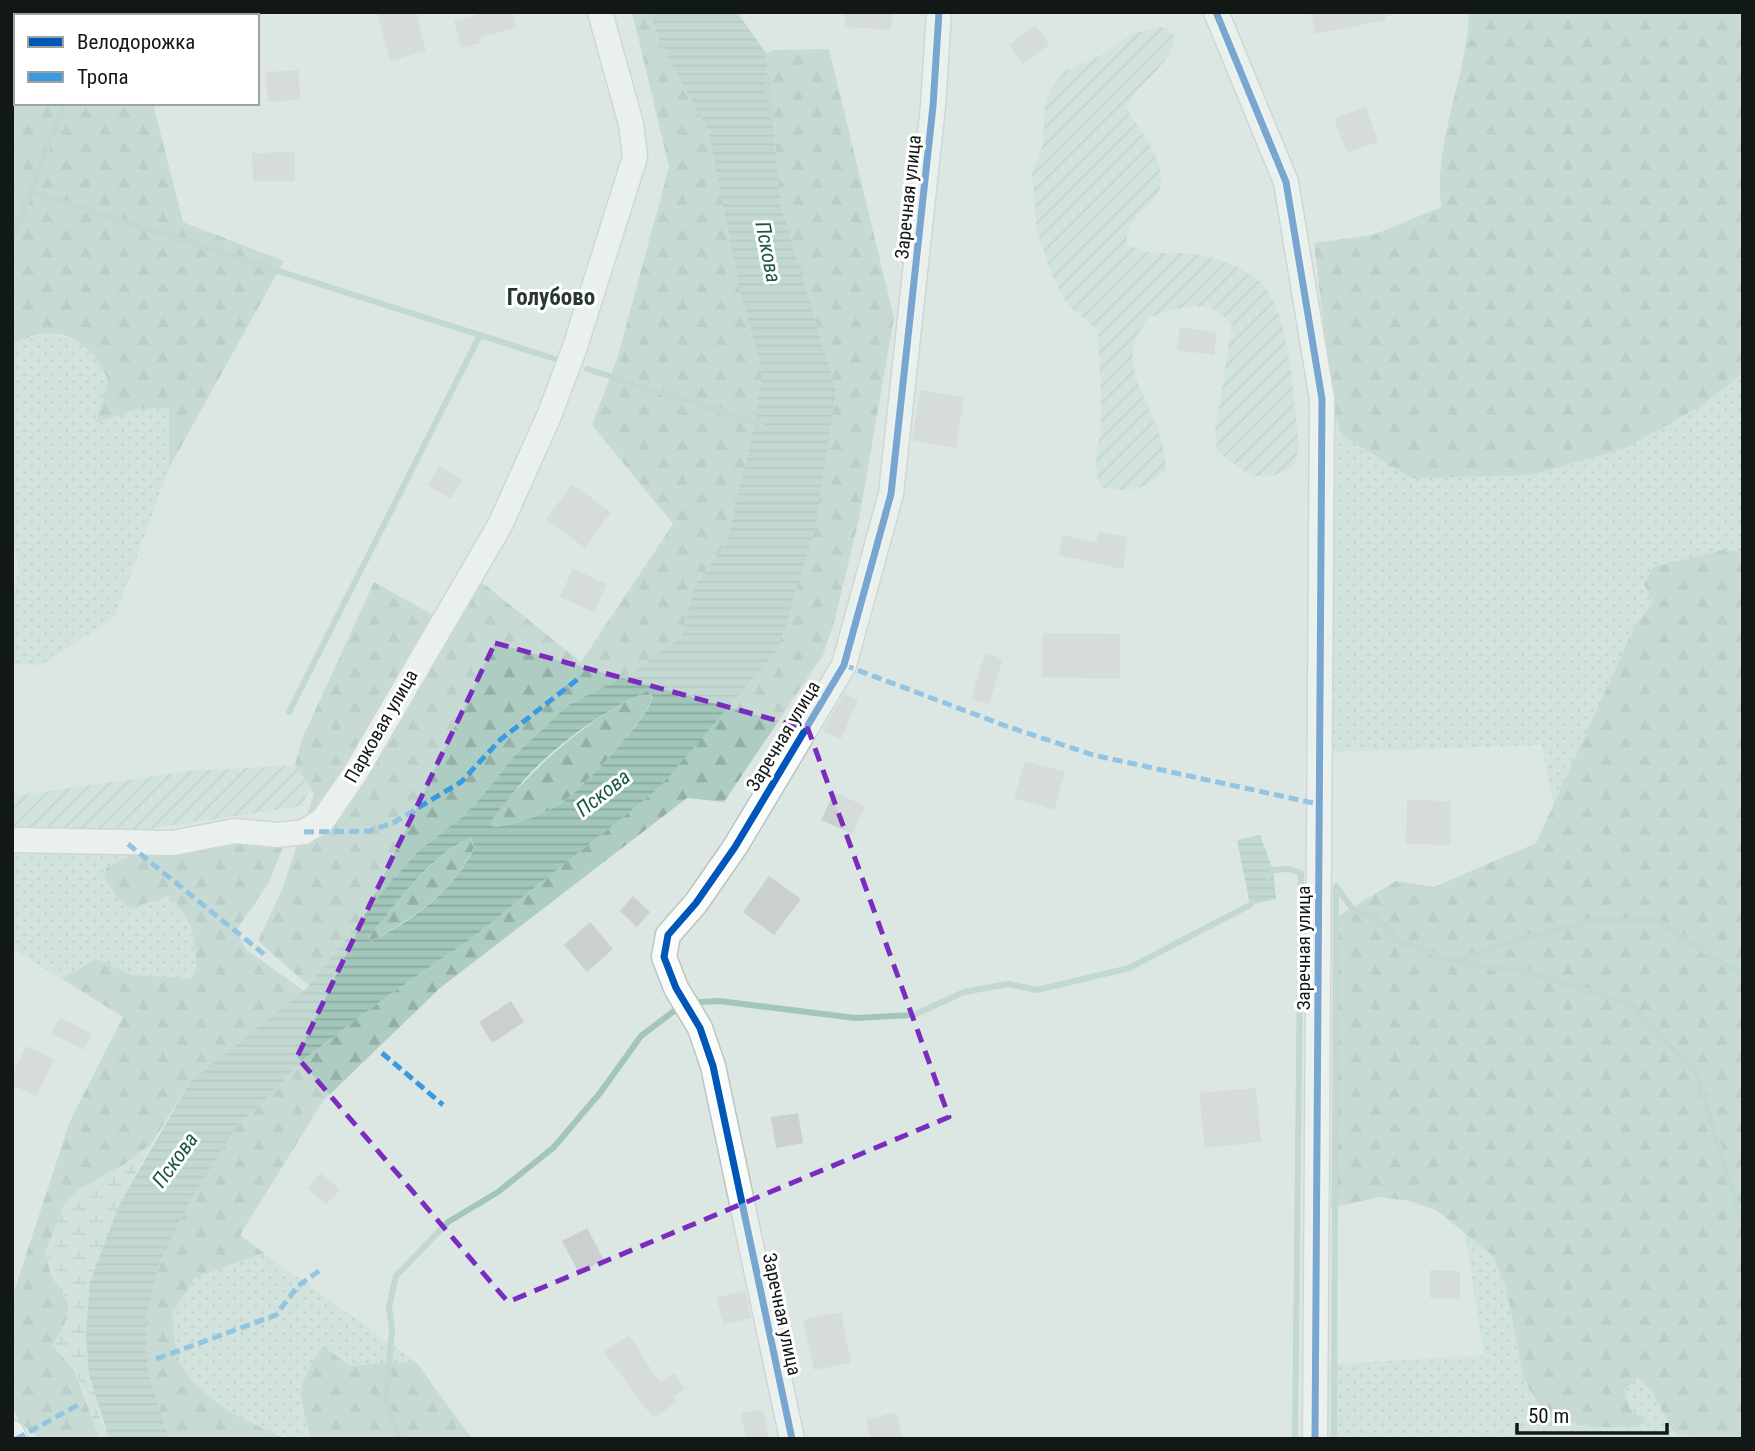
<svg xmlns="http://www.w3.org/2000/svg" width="1755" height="1451" font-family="'Roboto Condensed',sans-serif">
  <defs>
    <pattern id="grass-dots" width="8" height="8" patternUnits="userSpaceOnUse" patternTransform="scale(1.75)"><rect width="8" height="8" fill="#c5dbd3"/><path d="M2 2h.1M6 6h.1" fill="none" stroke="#a8bbb4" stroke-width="1.8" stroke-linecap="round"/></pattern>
    <pattern id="forest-firs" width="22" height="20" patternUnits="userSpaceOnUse" patternTransform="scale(1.75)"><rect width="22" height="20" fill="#adcdc2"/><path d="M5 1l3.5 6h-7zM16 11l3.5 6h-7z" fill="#94afa6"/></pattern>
    <pattern id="wetland-marsh" width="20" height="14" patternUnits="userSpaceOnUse" patternTransform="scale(1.75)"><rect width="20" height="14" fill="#c5dbd3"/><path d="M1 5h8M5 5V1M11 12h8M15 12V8" fill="none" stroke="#a8bbb4"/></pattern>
    <pattern id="garden-furrows" width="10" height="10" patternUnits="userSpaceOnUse" patternTransform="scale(1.75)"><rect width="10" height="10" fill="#c5dbd3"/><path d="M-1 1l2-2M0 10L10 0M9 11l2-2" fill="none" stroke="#a8bbb4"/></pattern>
    <pattern id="water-rules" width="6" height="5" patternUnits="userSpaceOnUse" patternTransform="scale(1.75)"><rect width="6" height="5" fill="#a2c6ba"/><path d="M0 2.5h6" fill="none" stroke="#8aa99f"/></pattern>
  </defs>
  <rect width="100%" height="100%" fill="#dce7e3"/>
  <path fill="url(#grass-dots)" d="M 49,332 C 82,341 93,348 108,379 L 96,422 L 137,409 L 169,408 L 169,468 L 115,617 L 41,665 L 12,664 L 12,599 L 19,570 L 12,535 L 12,343 Z
    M 1743,373 L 1743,552 L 1721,550 L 1653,603 L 1635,626 L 1554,806 L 1541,745 L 1331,752 L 1334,415 Z
    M 12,845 L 143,849 L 169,896 L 183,910 L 197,947 L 195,980 L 133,975 L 96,959 L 62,979 L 12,948 Z
    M 1465,1234 L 1493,1256 L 1507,1291 L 1523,1376 L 1645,1421 L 1630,1409 L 1624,1390 L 1638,1378 L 1652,1391 L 1674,1433 L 1699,1439 L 1325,1439 L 1323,1365 L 1484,1355 Z
    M 264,1253 L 417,1363 L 395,1362 L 350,1366 L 300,1405 L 312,1439 C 263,1439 204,1406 181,1362 C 174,1350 174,1328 172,1314 L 193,1278 Z"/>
  <path fill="url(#forest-firs)" d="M 41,12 L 130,12 L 130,16 L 42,16 Z
    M 632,12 L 649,12 L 663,49 L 708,130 L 739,288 L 762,372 L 752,437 L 726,543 L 693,588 L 682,636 L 635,671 L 568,705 L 516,754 L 469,812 L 418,851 L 372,904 L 309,986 L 258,941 L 282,890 L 314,794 L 295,765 L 302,739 L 374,582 L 442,620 L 469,572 L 581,662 L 673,524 L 592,425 L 618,356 L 669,167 Z
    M 1469,12 L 1743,12 L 1743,373 L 1701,406 L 1625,448 L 1531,475 L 1412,478 L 1344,437 L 1334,415 L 1314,243 L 1373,235 L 1441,207 C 1433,143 1467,77 1469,12 Z
    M 829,49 L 894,318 L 859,519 L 834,623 L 823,655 L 724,802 L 687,798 L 440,988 L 323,1101 L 240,1235 L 264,1253 L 194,1278 L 172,1314 C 174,1328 174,1349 180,1362 C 202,1403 248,1423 288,1439 L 169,1439 L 148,1372 L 146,1318 L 160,1261 L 191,1200 L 235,1129 L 308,1056 L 386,997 L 472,938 L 659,788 L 836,390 L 781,205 L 766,53 L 773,50 Z
    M 12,70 L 16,70 L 16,103 L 153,103 L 183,222 L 284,261 L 169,468 L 169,408 L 137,409 L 96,423 L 108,379 C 97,355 79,334 50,333 C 39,332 23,340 12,343 Z
    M 1722,550 L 1743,552 L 1743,1439 L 1699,1439 L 1674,1433 L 1652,1391 L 1638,1378 L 1624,1390 L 1630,1409 L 1645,1421 L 1638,1427 L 1590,1427 L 1544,1415 L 1523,1376 L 1507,1291 L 1493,1256 L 1436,1210 L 1409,1201 L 1380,1197 L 1331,1208 L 1336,917 L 1396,881 L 1434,887 L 1536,843 L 1635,626 L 1653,603 L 1644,584 L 1653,567 Z
    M 648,690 L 653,696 C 648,719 578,794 557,806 C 539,816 516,824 496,827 L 491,825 C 494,811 510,796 520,786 C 559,745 597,715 648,690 Z
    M 471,838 L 475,846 C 453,892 414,918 371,941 L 368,937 C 398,903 429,856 471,838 Z
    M 249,839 L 283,847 L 269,882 L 236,931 L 247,950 L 304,991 L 190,1082 L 152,1143 L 126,1163 L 51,1275 L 69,1305 L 64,1327 L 53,1345 L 74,1370 L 100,1439 L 41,1439 L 20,1423 L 12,1406 L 12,1297 L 70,1121 L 123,1017 L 62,979 L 96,959 L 133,975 L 194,979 C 200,948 193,918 169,896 L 130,908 L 121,902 L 104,878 L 106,868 L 143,849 Z
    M 323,1346 L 350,1366 L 395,1362 L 417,1363 L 472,1439 L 312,1439 C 296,1394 297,1385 323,1346 Z"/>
  <path fill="url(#wetland-marsh)" d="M 152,1143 L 120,1203 L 99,1414 L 109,1439 L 100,1439 L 75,1370 L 53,1345 L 64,1327 L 69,1305 L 51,1275 L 45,1253 L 65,1202 L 81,1188 L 126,1163 Z"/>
  <path fill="url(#garden-furrows)" d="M 1159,27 L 1169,29 L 1175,37 C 1171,66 1138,81 1126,108 C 1138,127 1173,170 1157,194 C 1145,213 1126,217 1127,244 C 1155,260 1177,248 1205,256 C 1225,262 1248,269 1262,284 C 1292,316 1293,403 1299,445 L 1295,464 C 1260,489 1247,474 1217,451 L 1215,432 L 1232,326 C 1212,295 1179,308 1150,317 C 1109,361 1152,398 1162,443 C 1165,452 1165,461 1166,470 C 1142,491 1133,492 1102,488 C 1089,466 1101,442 1101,419 C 1102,390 1099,360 1098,331 L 1068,305 L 1053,278 L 1037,231 L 1032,173 L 1043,145 L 1045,105 L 1053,86 L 1065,71 L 1100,56 L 1132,34 Z
    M 295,765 L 310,788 L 302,806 L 122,833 L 12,829 L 12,796 L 190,771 Z"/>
  <path fill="url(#water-rules)" fill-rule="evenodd" d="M 649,12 L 737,12 L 766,53 L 781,205 L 836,390 L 815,531 L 778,649 L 659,788 L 472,938 L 386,997 L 308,1056 L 235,1129 L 191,1200 L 160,1261 L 146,1318 L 148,1372 L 169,1439 L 109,1439 L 89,1374 L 86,1335 L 90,1282 L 120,1203 L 190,1082 L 309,986 L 372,904 L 418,851 L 469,812 L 516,754 L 568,705 L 635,671 L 682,636 L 693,588 L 726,543 L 752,437 L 762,372 L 739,288 L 708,130 L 663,49 ZM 648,690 L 653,697 C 648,719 578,794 557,806 C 539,816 516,824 496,827 L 491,825 C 493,815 503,806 509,798 C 546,750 594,717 648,690 ZM 471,838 L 475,847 C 454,890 413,921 371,941 L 368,937 C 398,903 429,855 471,838 Z
    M 1260,835 L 1273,870 L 1276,899 L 1250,905 L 1237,840 Z"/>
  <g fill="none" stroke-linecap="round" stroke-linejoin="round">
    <path stroke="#a2c6ba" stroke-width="6" d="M 96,16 L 97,12
      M 767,77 L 772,115
      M 64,103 L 31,192 L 555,359
      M 12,237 L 31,192
      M 587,369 L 762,424
      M 289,712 L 480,335
      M 1268,877 L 1273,870 L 1289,869 L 1301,873 L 1295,1439
      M 1336,886 L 1354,911 L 1375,917 L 1400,942 L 1454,961 L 1507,943 L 1592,921 L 1657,921 L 1743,976
      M 1457,962 L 1528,972 L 1632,1005 L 1697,1075 L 1743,1227
      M 701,1002 L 719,1001 L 855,1018 L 914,1015 L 964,992 L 1008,984 L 1037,990 L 1129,968 L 1250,905 L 1253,901
      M 400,1439 L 386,1402 L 392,1329 L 389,1307 L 396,1276 L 448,1222 L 498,1192 L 553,1148 L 600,1093 L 641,1036 L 674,1011
      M 1334,1439 L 1336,886"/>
  </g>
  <path fill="#cccfcf" d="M 377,12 L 416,12 L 426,51 L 390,61 Z
    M 487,12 L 512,12 L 516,27 L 479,38 L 480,43 L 461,48 L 454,21 Z
    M 845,12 L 892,12 L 891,30 L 845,27 Z
    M 1311,12 L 1385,12 L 1386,20 L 1315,34 Z
    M 1035,25 L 1050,44 L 1023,64 L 1009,45 Z
    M 299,70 L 300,100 L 268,102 L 266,72 Z
    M 1366,107 L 1378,142 L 1347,153 L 1334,119 Z
    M 295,152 L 295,181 L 253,181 L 252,153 Z
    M 1180,327 L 1217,332 L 1214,355 L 1177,350 Z
    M 920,390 L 964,397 L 956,448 L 912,440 Z
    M 439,466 L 463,480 L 451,499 L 427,485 Z
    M 572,484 L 611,512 L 585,548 L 546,520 Z
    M 1098,532 L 1128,537 L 1123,569 L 1058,555 L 1063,535 L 1096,543 Z
    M 573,569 L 607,584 L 594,612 L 560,597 Z
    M 1043,633 L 1120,634 L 1120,679 L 1042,677 Z
    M 985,653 L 1003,659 L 989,704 L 971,699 Z
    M 844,694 L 858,700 L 841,739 L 822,731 Z
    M 1025,761 L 1065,772 L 1054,810 L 1014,798 Z
    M 834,792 L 865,806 L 853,834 L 821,820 Z
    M 1407,800 L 1451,801 L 1450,845 L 1406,844 Z
    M 769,876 L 801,899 L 774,935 L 743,912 Z
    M 633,896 L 650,912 L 637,927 L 620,911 Z
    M 590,922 L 613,949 L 587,972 L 564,945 Z
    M 511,1001 L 524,1022 L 492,1043 L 479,1022 Z
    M 60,1017 L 92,1034 L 84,1050 L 51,1033 Z
    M 26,1046 L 54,1059 L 37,1096 L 12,1085 L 12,1077 Z
    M 1256,1088 L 1261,1142 L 1205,1148 L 1199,1093 Z
    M 798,1113 L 803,1143 L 776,1148 L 771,1117 Z
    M 321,1173 L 340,1190 L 326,1205 L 307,1188 Z
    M 587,1228 L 604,1260 L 579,1273 L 562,1241 Z
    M 1430,1270 L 1460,1271 L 1460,1299 L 1430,1298 Z
    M 745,1290 L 751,1318 L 724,1325 L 716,1298 Z
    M 841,1312 L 851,1363 L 814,1370 L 803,1320 Z
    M 629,1335 L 660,1383 L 675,1373 L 685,1389 L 673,1397 L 677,1402 L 653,1418 L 604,1352 Z
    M 763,1409 L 769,1439 L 746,1439 L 741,1413 Z
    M 896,1412 L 903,1439 L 871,1439 L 866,1420 Z"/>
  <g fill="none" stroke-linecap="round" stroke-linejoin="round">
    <defs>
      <path id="minor" d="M 1216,12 L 1286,182 L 1322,399 L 1315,1439
        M 12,840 L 173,843 L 235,831 L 277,835 L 304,832 L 323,820 L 356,772 L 500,525 L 549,416 L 575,347 L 635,157 L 631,124 L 600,12
        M 12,1433 L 15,1439
        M 792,1439 L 713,1066 L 700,1028 L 676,988 L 664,957 L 668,935 L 696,903 L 735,847 L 844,665 L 891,494 L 933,106 L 939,12"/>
    </defs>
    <use href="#minor" stroke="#bcc3c0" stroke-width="27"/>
    <use href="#minor" stroke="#fafbfb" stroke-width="24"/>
    <path stroke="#3a9adf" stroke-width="5" stroke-dasharray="10 5" stroke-linecap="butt" d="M 844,665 L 1006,726 L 1093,755 L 1318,804
      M 304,832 L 369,831 L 393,823 L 461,782 L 500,740 L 578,679
      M 128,844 L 265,955
      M 382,1053 L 443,1105
      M 156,1359 L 276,1315 L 298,1286 L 319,1271
      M 16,1439 L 78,1405"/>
    <defs>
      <path id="cycleway" d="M 1216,12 L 1286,182 L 1322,399 L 1315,1439
        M 792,1439 L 713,1066 L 700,1028 L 676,988 L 664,957 L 668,935 L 696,903 L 735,847 L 844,665 L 891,494 L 933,106 L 939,12"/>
    </defs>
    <use href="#cycleway" stroke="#fff" stroke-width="11"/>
    <use href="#cycleway" stroke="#0057b8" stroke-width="7"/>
  </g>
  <path d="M0 0H1755V1451H0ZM 495,643 L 808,729 L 949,1117 L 508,1302 L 297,1057 Z" fill="#dce7e3" fill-opacity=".55" fill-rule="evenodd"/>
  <path fill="none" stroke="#7b2cbf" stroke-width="5" stroke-dasharray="14 9" stroke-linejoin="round" d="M 495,643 L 808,729 L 949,1117 L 508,1302 L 297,1057 Z"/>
  <g text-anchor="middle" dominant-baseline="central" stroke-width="6" stroke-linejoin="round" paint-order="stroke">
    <g font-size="19" fill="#111816" stroke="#fff">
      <text transform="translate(908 197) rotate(-84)">Заречная улица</text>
      <text transform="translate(381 726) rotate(-60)">Парковая улица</text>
      <text transform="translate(783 736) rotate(-59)">Заречная улица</text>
      <text transform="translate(1303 948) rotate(-90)">Заречная улица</text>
      <text transform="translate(782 1314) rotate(78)">Заречная улица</text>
    </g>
    <g font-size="21" font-style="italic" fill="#1a5747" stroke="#fff">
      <text transform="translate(768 252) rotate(79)">Пскова</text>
      <text transform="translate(603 793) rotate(-38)">Пскова</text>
      <text transform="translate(175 1160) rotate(-54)">Пскова</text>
    </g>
    <g font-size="23" font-weight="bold" fill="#283732" stroke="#fff">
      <text x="551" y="297">Голубово</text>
    </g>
  </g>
  <rect width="1755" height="1451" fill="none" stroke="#111816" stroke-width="28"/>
  <rect x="14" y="14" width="245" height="91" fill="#ffffff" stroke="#a0a3a2" stroke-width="2"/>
  <rect x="28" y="37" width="35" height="10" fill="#0057b8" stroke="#a0a3a2" stroke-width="2"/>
  <text x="77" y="49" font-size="21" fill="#111816">Велодорожка</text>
  <rect x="28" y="72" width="35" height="10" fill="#3a9adf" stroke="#a0a3a2" stroke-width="2"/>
  <text x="77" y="84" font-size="21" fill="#111816">Тропа</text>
  <path d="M1517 1423v10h150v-10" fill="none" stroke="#111816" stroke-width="3.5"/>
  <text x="1528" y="1423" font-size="21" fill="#111816" stroke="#ffffff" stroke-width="5" paint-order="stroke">50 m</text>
</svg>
